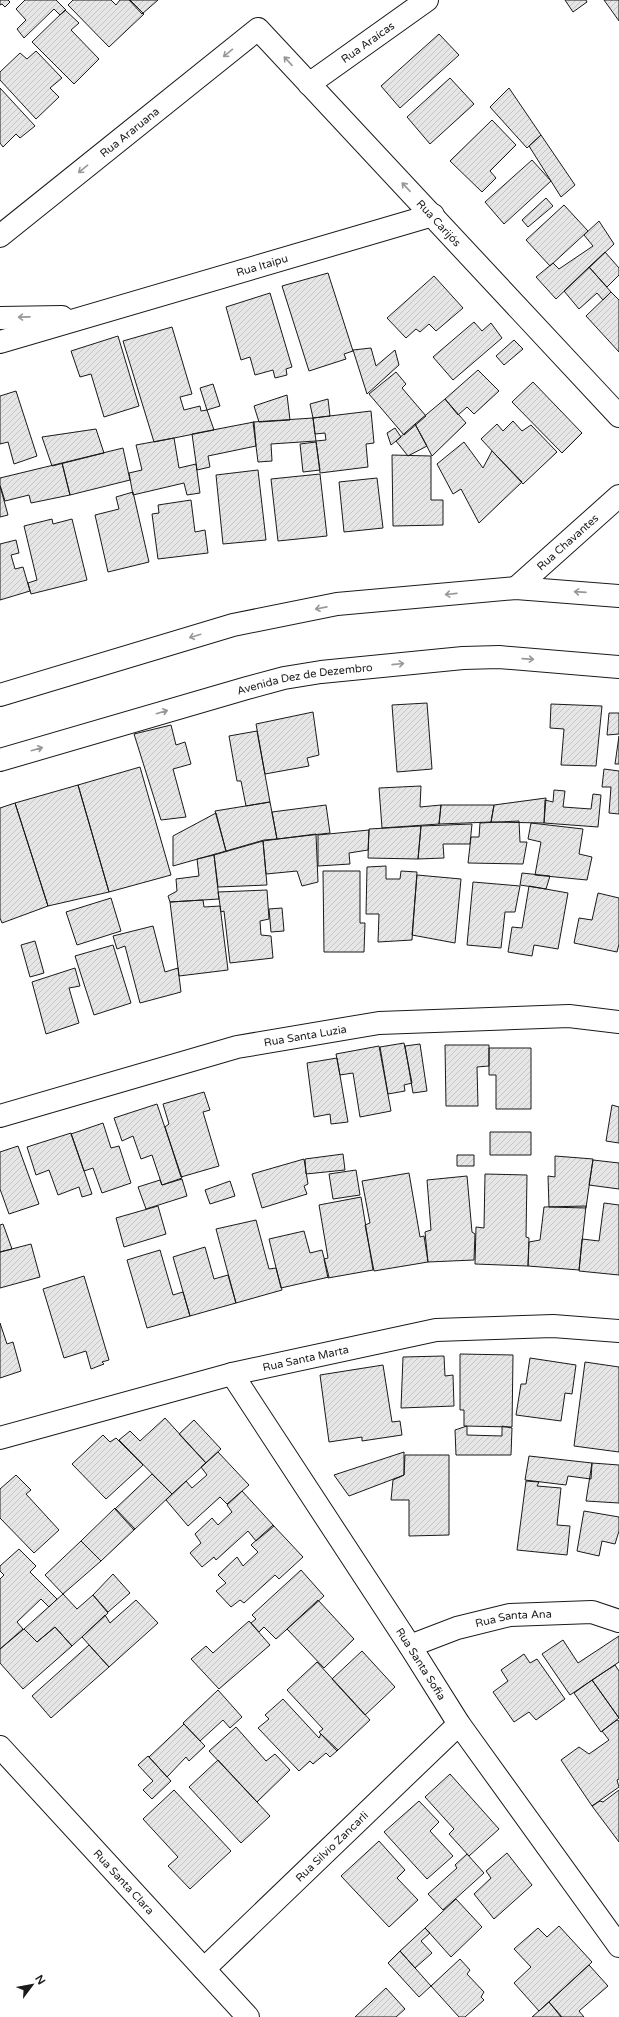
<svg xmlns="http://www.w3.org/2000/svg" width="619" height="2017" font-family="'Varela Round',sans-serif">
  <defs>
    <pattern id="building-hatch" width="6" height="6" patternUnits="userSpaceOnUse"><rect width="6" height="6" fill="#e6e6e6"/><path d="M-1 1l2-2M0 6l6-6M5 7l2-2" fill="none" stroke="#c5c5c5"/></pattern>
  </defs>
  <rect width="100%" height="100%" fill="#fff"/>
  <path fill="url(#building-hatch)" stroke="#1a1a1a" d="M 0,0 L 8,0 L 10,2 L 5,7 L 2,4 L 0,5 Z
    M 25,0 L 56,0 L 66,10 L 60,15 L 54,9 L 24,38 L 17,29 L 26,20 L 16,9 Z
    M 73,0 L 111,0 L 116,5 L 120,0 L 130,0 L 144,14 L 109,47 L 68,5 Z
    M 129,0 L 158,0 L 142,14 Z
    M 565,0 L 586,0 L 587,2 L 573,12 Z
    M 604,0 L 619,0 L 619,21 Z
    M 65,10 L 79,23 L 71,30 L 99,59 L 74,84 L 32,42 Z
    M 439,34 L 459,55 L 400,108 L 381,86 Z
    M 36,51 L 62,78 L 50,88 L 59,97 L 36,119 L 0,80 L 0,72 L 20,53 L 27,59 Z
    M 450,78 L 474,104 L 430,144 L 407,117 Z
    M 0,88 L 35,126 L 20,138 L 16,134 L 3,147 L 0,143 Z
    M 509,88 L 541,135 L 527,148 L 490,107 Z
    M 492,120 L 516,145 L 490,171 L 496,178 L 482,192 L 450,161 Z
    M 541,135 L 575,185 L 561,197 L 529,146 Z
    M 532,160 L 551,181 L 504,224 L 485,202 Z
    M 546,198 L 553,206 L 528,227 L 522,220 Z
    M 564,205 L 588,231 L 550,266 L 526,240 Z
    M 599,221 L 614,244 L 556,299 L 536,277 L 553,263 L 559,269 L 593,246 L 584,235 Z
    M 605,252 L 619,268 L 619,275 L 607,287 L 589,267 Z
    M 589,267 L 611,292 L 603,300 L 597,293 L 579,309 L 564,291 Z
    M 328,273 L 353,351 L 344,354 L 346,359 L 309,371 L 282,286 Z
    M 434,276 L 463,308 L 436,331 L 429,324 L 420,332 L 416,329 L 406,338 L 387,318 Z
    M 611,292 L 619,300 L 619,352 L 586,316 Z
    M 270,293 L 292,367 L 286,369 L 287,375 L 275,378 L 273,370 L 255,375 L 250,357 L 241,360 L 226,307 Z
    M 474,322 L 482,331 L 491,323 L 502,338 L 453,380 L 433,357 Z
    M 172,327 L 192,394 L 180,397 L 184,410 L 200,406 L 201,411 L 207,410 L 214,430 L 154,442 L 123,341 Z
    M 118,336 L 139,406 L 104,417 L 91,374 L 80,377 L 71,351 Z
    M 514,340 L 523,349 L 504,365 L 496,356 Z
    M 371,348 L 376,366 L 395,350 L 399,365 L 367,394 L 353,350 Z
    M 478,370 L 499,391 L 474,414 L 467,407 L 458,415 L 445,399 Z
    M 396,372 L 406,384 L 402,388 L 426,416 L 404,435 L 369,394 Z
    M 533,382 L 582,433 L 562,453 L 512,402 Z
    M 213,384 L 220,406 L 207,410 L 200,388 Z
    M 16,391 L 37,456 L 14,464 L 8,442 L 0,444 L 0,396 Z
    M 287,395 L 290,420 L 259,422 L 254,406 Z
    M 328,399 L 330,416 L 313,418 L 310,404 Z
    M 445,399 L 466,423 L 432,456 L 415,424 Z
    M 371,411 L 374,443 L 366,444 L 368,467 L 320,473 L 316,441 L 326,440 L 325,433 L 315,434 L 313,418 Z
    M 313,418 L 316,441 L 271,444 L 272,461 L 258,462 L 253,422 Z
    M 513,421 L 522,431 L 531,425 L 557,452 L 523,484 L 481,439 L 497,424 L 503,431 Z
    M 254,422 L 256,446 L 208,456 L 210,467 L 197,470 L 192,434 Z
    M 415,424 L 427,446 L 408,456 L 396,441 Z
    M 395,428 L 401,437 L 391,445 L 387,433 Z
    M 96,429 L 104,453 L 52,466 L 42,437 Z
    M 174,438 L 179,468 L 196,464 L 200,493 L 187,495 L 184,483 L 133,495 L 129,473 L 142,470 L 136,445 Z
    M 316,442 L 320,470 L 303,472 L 300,444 Z
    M 464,442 L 483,468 L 492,451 L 522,482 L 479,523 L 461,489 L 453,494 L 437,464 Z
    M 123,448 L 130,480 L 70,495 L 62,463 Z
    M 392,455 L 431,456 L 431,500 L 443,500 L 443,525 L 393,526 Z
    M 62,463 L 70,495 L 31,503 L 29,495 L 5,501 L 0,485 L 0,478 Z
    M 258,470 L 266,540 L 223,544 L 216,475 Z
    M 320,474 L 327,536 L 278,541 L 271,479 Z
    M 377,478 L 383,528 L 344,532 L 339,482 Z
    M 0,486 L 8,515 L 0,517 Z
    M 133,492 L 149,562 L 108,572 L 95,515 L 119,509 L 116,497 Z
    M 191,500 L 195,532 L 205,530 L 208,553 L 158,559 L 152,514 L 159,513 L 158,505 Z
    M 52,519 L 53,524 L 72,519 L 87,580 L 31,594 L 28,583 L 37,580 L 24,526 Z
    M 16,540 L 19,553 L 11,555 L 15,569 L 23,567 L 30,591 L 0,600 L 0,544 Z
    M 427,703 L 432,769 L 397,772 L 392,705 Z
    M 551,704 L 602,706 L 596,766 L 561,765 L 564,729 L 550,728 Z
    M 313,712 L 319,755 L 307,758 L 309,766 L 265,774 L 256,724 Z
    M 609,713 L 619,713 L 619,734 L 607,735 Z
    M 171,725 L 176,745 L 185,742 L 191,764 L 173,769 L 186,817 L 161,820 L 134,734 Z
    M 257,731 L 270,802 L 246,806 L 241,781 L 237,781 L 229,736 Z
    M 619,736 L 619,764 L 615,764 Z
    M 140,767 L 171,875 L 109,892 L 78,785 Z
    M 604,769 L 619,771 L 619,814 L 609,813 L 611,787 L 602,787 Z
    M 78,785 L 109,892 L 48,906 L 15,803 Z
    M 421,786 L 420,807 L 441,805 L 439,824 L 382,828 L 379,788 Z
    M 554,790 L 565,791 L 563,807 L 591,809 L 593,794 L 601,795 L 598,827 L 544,823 L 545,800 L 553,802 Z
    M 546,798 L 544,823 L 491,822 L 494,805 Z
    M 270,802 L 277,839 L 264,840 L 226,851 L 215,811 Z
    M 15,803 L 48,906 L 2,923 L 0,918 L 0,808 Z
    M 326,805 L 330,833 L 277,839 L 272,812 Z
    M 441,805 L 494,805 L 491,822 L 439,824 Z
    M 216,813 L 226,851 L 173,866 L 173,836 Z
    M 519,821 L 520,842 L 527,842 L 523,864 L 468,863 L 471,837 L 479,837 L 480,823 Z
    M 531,823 L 583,829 L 579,854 L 592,857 L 587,880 L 535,875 L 541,842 L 528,839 Z
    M 472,824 L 470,844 L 443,844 L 444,858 L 418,859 L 421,826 Z
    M 421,826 L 418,859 L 368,858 L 369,829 Z
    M 369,830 L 368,850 L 349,853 L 350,864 L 318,866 L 318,835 Z
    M 316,834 L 318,882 L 302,886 L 297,871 L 266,874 L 263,841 Z
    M 263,841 L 267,885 L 218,887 L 214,855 Z
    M 214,855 L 219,899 L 170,902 L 168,896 L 177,891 L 176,879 L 199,876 L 197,859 Z
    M 386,866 L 386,879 L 400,879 L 401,871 L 417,872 L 412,940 L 378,942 L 379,914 L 366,914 L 367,867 Z
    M 323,871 L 360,871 L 360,923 L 365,923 L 364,952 L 324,952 Z
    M 522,873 L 550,876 L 546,889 L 520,885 Z
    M 417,875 L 461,879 L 455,943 L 412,935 Z
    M 473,882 L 520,886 L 515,912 L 505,912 L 501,948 L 467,945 Z
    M 529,886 L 568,893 L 558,949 L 534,945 L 532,956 L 508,952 L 512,927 L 522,928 Z
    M 267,890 L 269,919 L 260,921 L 261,935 L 271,936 L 273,958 L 230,963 L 224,911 L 221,912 L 218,892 Z
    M 598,893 L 619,898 L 619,944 L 617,952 L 574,943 L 579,918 L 592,920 Z
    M 111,898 L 121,931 L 77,945 L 66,912 Z
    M 203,900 L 204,907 L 220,906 L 228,970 L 179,976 L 170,902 Z
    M 282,908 L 284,931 L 271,932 L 269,909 Z
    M 153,926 L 165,972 L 178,968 L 181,992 L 140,1003 L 125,946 L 117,949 L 113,936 Z
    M 35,941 L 44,973 L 30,977 L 21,945 Z
    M 113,945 L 131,1003 L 94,1015 L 75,956 Z
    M 75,968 L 80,986 L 69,988 L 79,1023 L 46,1034 L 32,982 Z
    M 404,1043 L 412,1083 L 404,1085 L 405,1091 L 388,1094 L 380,1047 Z
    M 420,1044 L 427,1091 L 413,1093 L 405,1046 Z
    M 445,1045 L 489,1045 L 489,1066 L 477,1067 L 478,1106 L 446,1106 Z
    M 379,1046 L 391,1111 L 360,1117 L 353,1073 L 340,1075 L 336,1054 Z
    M 489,1048 L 531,1048 L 531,1109 L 496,1109 L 496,1075 L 489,1075 Z
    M 337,1058 L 348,1122 L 331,1124 L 330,1114 L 314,1117 L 307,1063 Z
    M 204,1092 L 210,1110 L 203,1112 L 219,1166 L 181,1177 L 165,1127 L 169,1124 L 163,1104 Z
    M 157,1104 L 182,1178 L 162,1185 L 152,1155 L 141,1159 L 133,1136 L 122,1141 L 114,1118 Z
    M 612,1105 L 619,1107 L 619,1143 L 606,1141 Z
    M 103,1123 L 111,1148 L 119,1146 L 131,1183 L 102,1193 L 93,1168 L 84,1171 L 71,1134 Z
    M 490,1132 L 531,1132 L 531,1155 L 490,1155 Z
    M 71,1133 L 92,1194 L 82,1197 L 79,1187 L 58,1195 L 49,1170 L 36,1175 L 27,1147 Z
    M 18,1146 L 39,1204 L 9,1214 L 0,1189 L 0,1152 Z
    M 343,1154 L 345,1170 L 306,1174 L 305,1159 Z
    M 457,1155 L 474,1155 L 474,1166 L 457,1166 Z
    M 555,1156 L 593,1159 L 586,1208 L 549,1207 L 548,1176 L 555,1177 Z
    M 304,1159 L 308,1184 L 304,1186 L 307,1194 L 262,1208 L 252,1174 Z
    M 593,1160 L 619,1163 L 619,1189 L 589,1185 Z
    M 356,1170 L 360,1195 L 333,1199 L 329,1174 Z
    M 409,1173 L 420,1237 L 424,1236 L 428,1262 L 374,1271 L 365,1225 L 370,1223 L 362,1181 Z
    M 485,1174 L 527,1175 L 526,1237 L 529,1238 L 528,1266 L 475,1264 L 476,1227 L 484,1228 Z
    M 467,1176 L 472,1232 L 475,1234 L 474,1260 L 428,1262 L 425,1232 L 431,1230 L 427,1180 Z
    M 182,1179 L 187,1196 L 146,1209 L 138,1187 L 160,1180 L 162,1185 Z
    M 230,1181 L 235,1196 L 210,1204 L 205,1190 Z
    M 361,1197 L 373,1270 L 328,1278 L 324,1259 L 328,1258 L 319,1205 Z
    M 604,1203 L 619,1205 L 619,1275 L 579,1271 L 582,1239 L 599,1241 Z
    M 158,1206 L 166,1234 L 124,1247 L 116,1218 Z
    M 586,1206 L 579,1270 L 528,1266 L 529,1242 L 540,1240 L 544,1207 Z
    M 256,1220 L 269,1269 L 276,1268 L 282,1290 L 236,1303 L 216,1229 Z
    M 3,1224 L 12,1249 L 0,1252 L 0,1225 Z
    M 304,1231 L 310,1253 L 322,1250 L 329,1277 L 281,1288 L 269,1239 Z
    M 31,1244 L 40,1277 L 0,1288 L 0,1252 Z
    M 205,1247 L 214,1279 L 228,1275 L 236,1303 L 190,1316 L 173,1257 Z
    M 160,1250 L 173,1295 L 183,1292 L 190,1316 L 147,1328 L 127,1260 Z
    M 84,1276 L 109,1360 L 102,1362 L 104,1364 L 91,1369 L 86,1351 L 64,1358 L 43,1289 Z
    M 0,1323 L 7,1344 L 13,1342 L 21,1371 L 0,1378 Z
    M 460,1354 L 513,1355 L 512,1427 L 464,1426 L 464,1410 L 460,1410 Z
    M 444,1356 L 445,1376 L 453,1375 L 454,1406 L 401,1408 L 403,1357 Z
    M 530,1358 L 576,1365 L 572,1394 L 565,1393 L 561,1421 L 516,1415 L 521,1384 L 526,1384 Z
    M 585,1362 L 619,1367 L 619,1452 L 574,1446 Z
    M 383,1365 L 392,1422 L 400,1421 L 402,1435 L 362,1441 L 362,1437 L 329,1442 L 320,1375 Z
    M 165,1418 L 206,1463 L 172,1494 L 119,1440 L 130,1431 L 140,1441 Z
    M 194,1420 L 221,1449 L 206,1463 L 179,1434 Z
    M 467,1426 L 467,1435 L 502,1436 L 502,1426 L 512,1428 L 511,1455 L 456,1455 L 455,1430 Z
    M 103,1435 L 110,1442 L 116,1438 L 143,1465 L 106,1499 L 72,1464 Z
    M 218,1452 L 249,1485 L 227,1504 L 220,1497 L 188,1526 L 166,1500 L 186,1481 L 192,1488 L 207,1475 L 201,1467 Z
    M 404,1452 L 404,1475 L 349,1496 L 334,1475 Z
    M 405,1455 L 449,1455 L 449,1535 L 409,1536 L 409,1500 L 391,1500 L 393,1480 L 404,1475 Z
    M 529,1456 L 592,1463 L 591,1479 L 568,1476 L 566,1485 L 525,1480 Z
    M 592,1463 L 619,1465 L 619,1503 L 586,1501 Z
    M 152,1474 L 172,1494 L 134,1530 L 115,1509 Z
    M 16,1475 L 31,1490 L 26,1494 L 59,1530 L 34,1553 L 0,1518 L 0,1489 Z
    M 526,1481 L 539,1482 L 537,1486 L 561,1488 L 557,1525 L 570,1526 L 567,1555 L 517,1550 Z
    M 242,1491 L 274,1526 L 256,1541 L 248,1531 L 216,1560 L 214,1557 L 202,1567 L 190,1553 L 201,1543 L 195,1534 L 212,1518 L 218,1525 L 232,1512 L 227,1505 Z
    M 115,1508 L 135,1529 L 101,1561 L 81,1541 Z
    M 584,1511 L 619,1517 L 619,1531 L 615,1544 L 602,1541 L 599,1556 L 577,1551 Z
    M 273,1525 L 303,1557 L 279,1579 L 275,1575 L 244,1603 L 240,1600 L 231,1607 L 216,1591 L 226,1583 L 218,1575 L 237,1557 L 243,1566 L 258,1552 L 251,1545 Z
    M 81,1541 L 101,1561 L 63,1594 L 45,1575 Z
    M 19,1549 L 36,1566 L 30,1572 L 57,1599 L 49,1607 L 41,1599 L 17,1622 L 23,1629 L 0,1649 L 0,1579 L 4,1575 L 0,1571 L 0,1566 Z
    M 301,1570 L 324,1596 L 276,1639 L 264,1627 L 259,1632 L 251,1623 L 256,1619 L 252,1615 Z
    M 113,1574 L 130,1593 L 108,1612 L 93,1595 Z
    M 63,1594 L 77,1609 L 93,1595 L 108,1613 L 72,1646 L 55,1627 L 37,1642 L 24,1629 Z
    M 136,1600 L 158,1623 L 109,1667 L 82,1637 L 105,1615 L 110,1623 Z
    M 318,1600 L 354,1639 L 324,1668 L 287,1629 Z
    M 249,1621 L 270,1645 L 219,1689 L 191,1659 L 206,1646 L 213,1653 Z
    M 55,1627 L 72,1646 L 23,1689 L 0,1663 L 0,1649 L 24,1629 L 37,1642 Z
    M 619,1636 L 619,1662 L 570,1695 L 542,1654 L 563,1640 L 578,1663 Z
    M 89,1645 L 109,1667 L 51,1718 L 32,1696 Z
    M 362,1651 L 395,1687 L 365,1715 L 332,1679 Z
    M 524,1654 L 530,1663 L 537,1659 L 565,1699 L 536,1720 L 529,1712 L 514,1722 L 493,1692 L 508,1681 L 501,1670 Z
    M 317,1662 L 370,1720 L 337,1751 L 319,1732 L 323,1729 L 287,1690 Z
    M 615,1665 L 619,1671 L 619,1718 L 592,1680 Z
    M 592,1680 L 619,1718 L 601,1732 L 574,1693 Z
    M 218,1690 L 242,1717 L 230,1728 L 223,1720 L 200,1741 L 183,1723 Z
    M 283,1699 L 319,1738 L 321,1734 L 338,1750 L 330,1757 L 326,1753 L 313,1764 L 310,1761 L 299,1771 L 258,1728 L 269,1719 L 265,1715 Z
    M 617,1720 L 619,1721 L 619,1779 L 617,1780 L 619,1787 L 592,1806 L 561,1760 L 579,1747 L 589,1754 L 609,1740 L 602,1731 Z
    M 184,1724 L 205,1746 L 189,1761 L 186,1757 L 167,1777 L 149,1757 Z
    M 236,1727 L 266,1761 L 275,1754 L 290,1770 L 257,1802 L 209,1751 Z
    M 148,1756 L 171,1781 L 152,1799 L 143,1790 L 153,1781 L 138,1765 Z
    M 218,1760 L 270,1816 L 241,1843 L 189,1787 Z
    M 450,1774 L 499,1829 L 469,1856 L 449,1834 L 454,1829 L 425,1797 Z
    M 174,1790 L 231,1851 L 190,1889 L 168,1866 L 178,1857 L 143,1819 Z
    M 619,1790 L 619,1842 L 592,1806 L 600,1801 L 603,1802 Z
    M 419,1801 L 439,1822 L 430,1831 L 453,1856 L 427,1879 L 384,1832 Z
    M 379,1841 L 405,1870 L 397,1878 L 418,1900 L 389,1927 L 341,1876 Z
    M 507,1853 L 532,1885 L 494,1919 L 474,1894 L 491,1878 L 486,1871 Z
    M 467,1854 L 484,1873 L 443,1910 L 428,1894 L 457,1868 L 455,1865 Z
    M 456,1899 L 482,1927 L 451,1957 L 425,1928 Z
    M 559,1926 L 592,1962 L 539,2011 L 514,1983 L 531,1967 L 514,1949 L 538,1928 L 547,1937 Z
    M 425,1928 L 430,1933 L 421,1941 L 432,1953 L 415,1968 L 400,1951 Z
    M 400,1951 L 431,1986 L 419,1997 L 388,1963 Z
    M 460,1959 L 470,1970 L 467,1974 L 484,1992 L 481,1997 L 484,2000 L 465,2017 L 459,2017 L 431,1986 Z
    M 589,1965 L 608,1986 L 579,2011 L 584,2017 L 561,2017 L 549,2002 Z
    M 386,1988 L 405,2009 L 396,2017 L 355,2017 Z
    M 549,2002 L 562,2017 L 532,2017 Z"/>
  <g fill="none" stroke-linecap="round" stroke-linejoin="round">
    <defs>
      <g id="street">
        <path id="s1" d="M 309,84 L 427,0"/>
        <path id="s2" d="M 0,236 L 258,29 L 619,416"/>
        <path d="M 0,318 L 62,317"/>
        <path id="s3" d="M 0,342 L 433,215"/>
        <path id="s4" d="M 516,588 L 619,496"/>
        <path id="s5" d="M 0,1116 L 237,1047 L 379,1023 L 569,1016 L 619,1022"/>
        <path id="s6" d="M 232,1374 L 410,1646 L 459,1724 L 619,1946"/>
        <path id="s7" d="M 0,1438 L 232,1374 L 436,1330 L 553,1326 L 619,1331"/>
        <path id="s8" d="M 410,1646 L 457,1628 L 510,1615 L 592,1612 L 619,1621"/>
        <path id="s9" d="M 0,1747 L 248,2017"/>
        <path id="s10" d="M 204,1969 L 459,1724"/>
      </g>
      <g id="highway">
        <path d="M 0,695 L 233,625 L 337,604 L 516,588 L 619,596"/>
        <path id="s11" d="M 0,760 L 247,688 L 284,678 L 321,672 L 463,658 L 499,657 L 619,667"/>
      </g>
    </defs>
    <use href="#street" stroke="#1a1a1a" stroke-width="24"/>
    <use href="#highway" stroke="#1a1a1a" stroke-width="24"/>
    <use href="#street" stroke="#fff" stroke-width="22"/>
    <use href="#highway" stroke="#fff" stroke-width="22"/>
  </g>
  <defs><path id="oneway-shaft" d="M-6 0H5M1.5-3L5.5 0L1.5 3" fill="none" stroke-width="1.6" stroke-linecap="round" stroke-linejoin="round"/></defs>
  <g stroke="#989898">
    <use href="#oneway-shaft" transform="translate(228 53) rotate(141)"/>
    <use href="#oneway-shaft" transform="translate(288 61) rotate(-133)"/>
    <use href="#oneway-shaft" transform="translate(83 169) rotate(141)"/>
    <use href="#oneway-shaft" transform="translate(406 187) rotate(-133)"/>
    <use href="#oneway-shaft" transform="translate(24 317) rotate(179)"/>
    <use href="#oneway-shaft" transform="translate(580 592) rotate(-176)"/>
    <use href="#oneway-shaft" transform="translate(451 594) rotate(174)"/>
    <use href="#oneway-shaft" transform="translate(321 608) rotate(169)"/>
    <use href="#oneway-shaft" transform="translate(195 636) rotate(163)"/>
    <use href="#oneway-shaft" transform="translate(528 659) rotate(4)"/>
    <use href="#oneway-shaft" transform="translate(398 664) rotate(-6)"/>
    <use href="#oneway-shaft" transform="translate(162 712) rotate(-16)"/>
    <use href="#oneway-shaft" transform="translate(37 749) rotate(-16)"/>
  </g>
  <g text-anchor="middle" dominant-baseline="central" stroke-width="3" stroke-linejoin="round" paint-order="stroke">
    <g font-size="11" fill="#1a1a1a" stroke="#fff">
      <text stroke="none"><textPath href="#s1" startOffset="72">Rua Araícas</textPath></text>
      <text stroke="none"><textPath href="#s2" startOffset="166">Rua Araruana</textPath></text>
      <text stroke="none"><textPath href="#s2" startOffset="596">Rua Carijós</textPath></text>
      <text stroke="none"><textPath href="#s3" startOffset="273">Rua Itaipu</textPath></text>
      <text stroke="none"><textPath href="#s4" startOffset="69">Rua Chavantes</textPath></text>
      <text stroke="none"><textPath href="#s11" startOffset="316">Avenida Dez de Dezembro</textPath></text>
      <text stroke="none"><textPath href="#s5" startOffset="316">Rua Santa Luzia</textPath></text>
      <text stroke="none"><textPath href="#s7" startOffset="316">Rua Santa Marta</textPath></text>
      <text stroke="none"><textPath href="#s8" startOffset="108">Rua Santa Ana</textPath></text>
      <text stroke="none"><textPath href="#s6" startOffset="346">Rua Santa Sofia</textPath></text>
      <text stroke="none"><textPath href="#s10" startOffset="177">Rua Silvio Zancarli</textPath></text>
      <text stroke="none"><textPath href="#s9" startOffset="183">Rua Santa Clara</textPath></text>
    </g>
  </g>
  <g transform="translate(32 1985) rotate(58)" stroke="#ffffff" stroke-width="3" paint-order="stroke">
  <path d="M0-3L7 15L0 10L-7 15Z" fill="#1a1a1a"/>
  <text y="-6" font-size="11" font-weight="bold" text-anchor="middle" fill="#1a1a1a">N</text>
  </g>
</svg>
